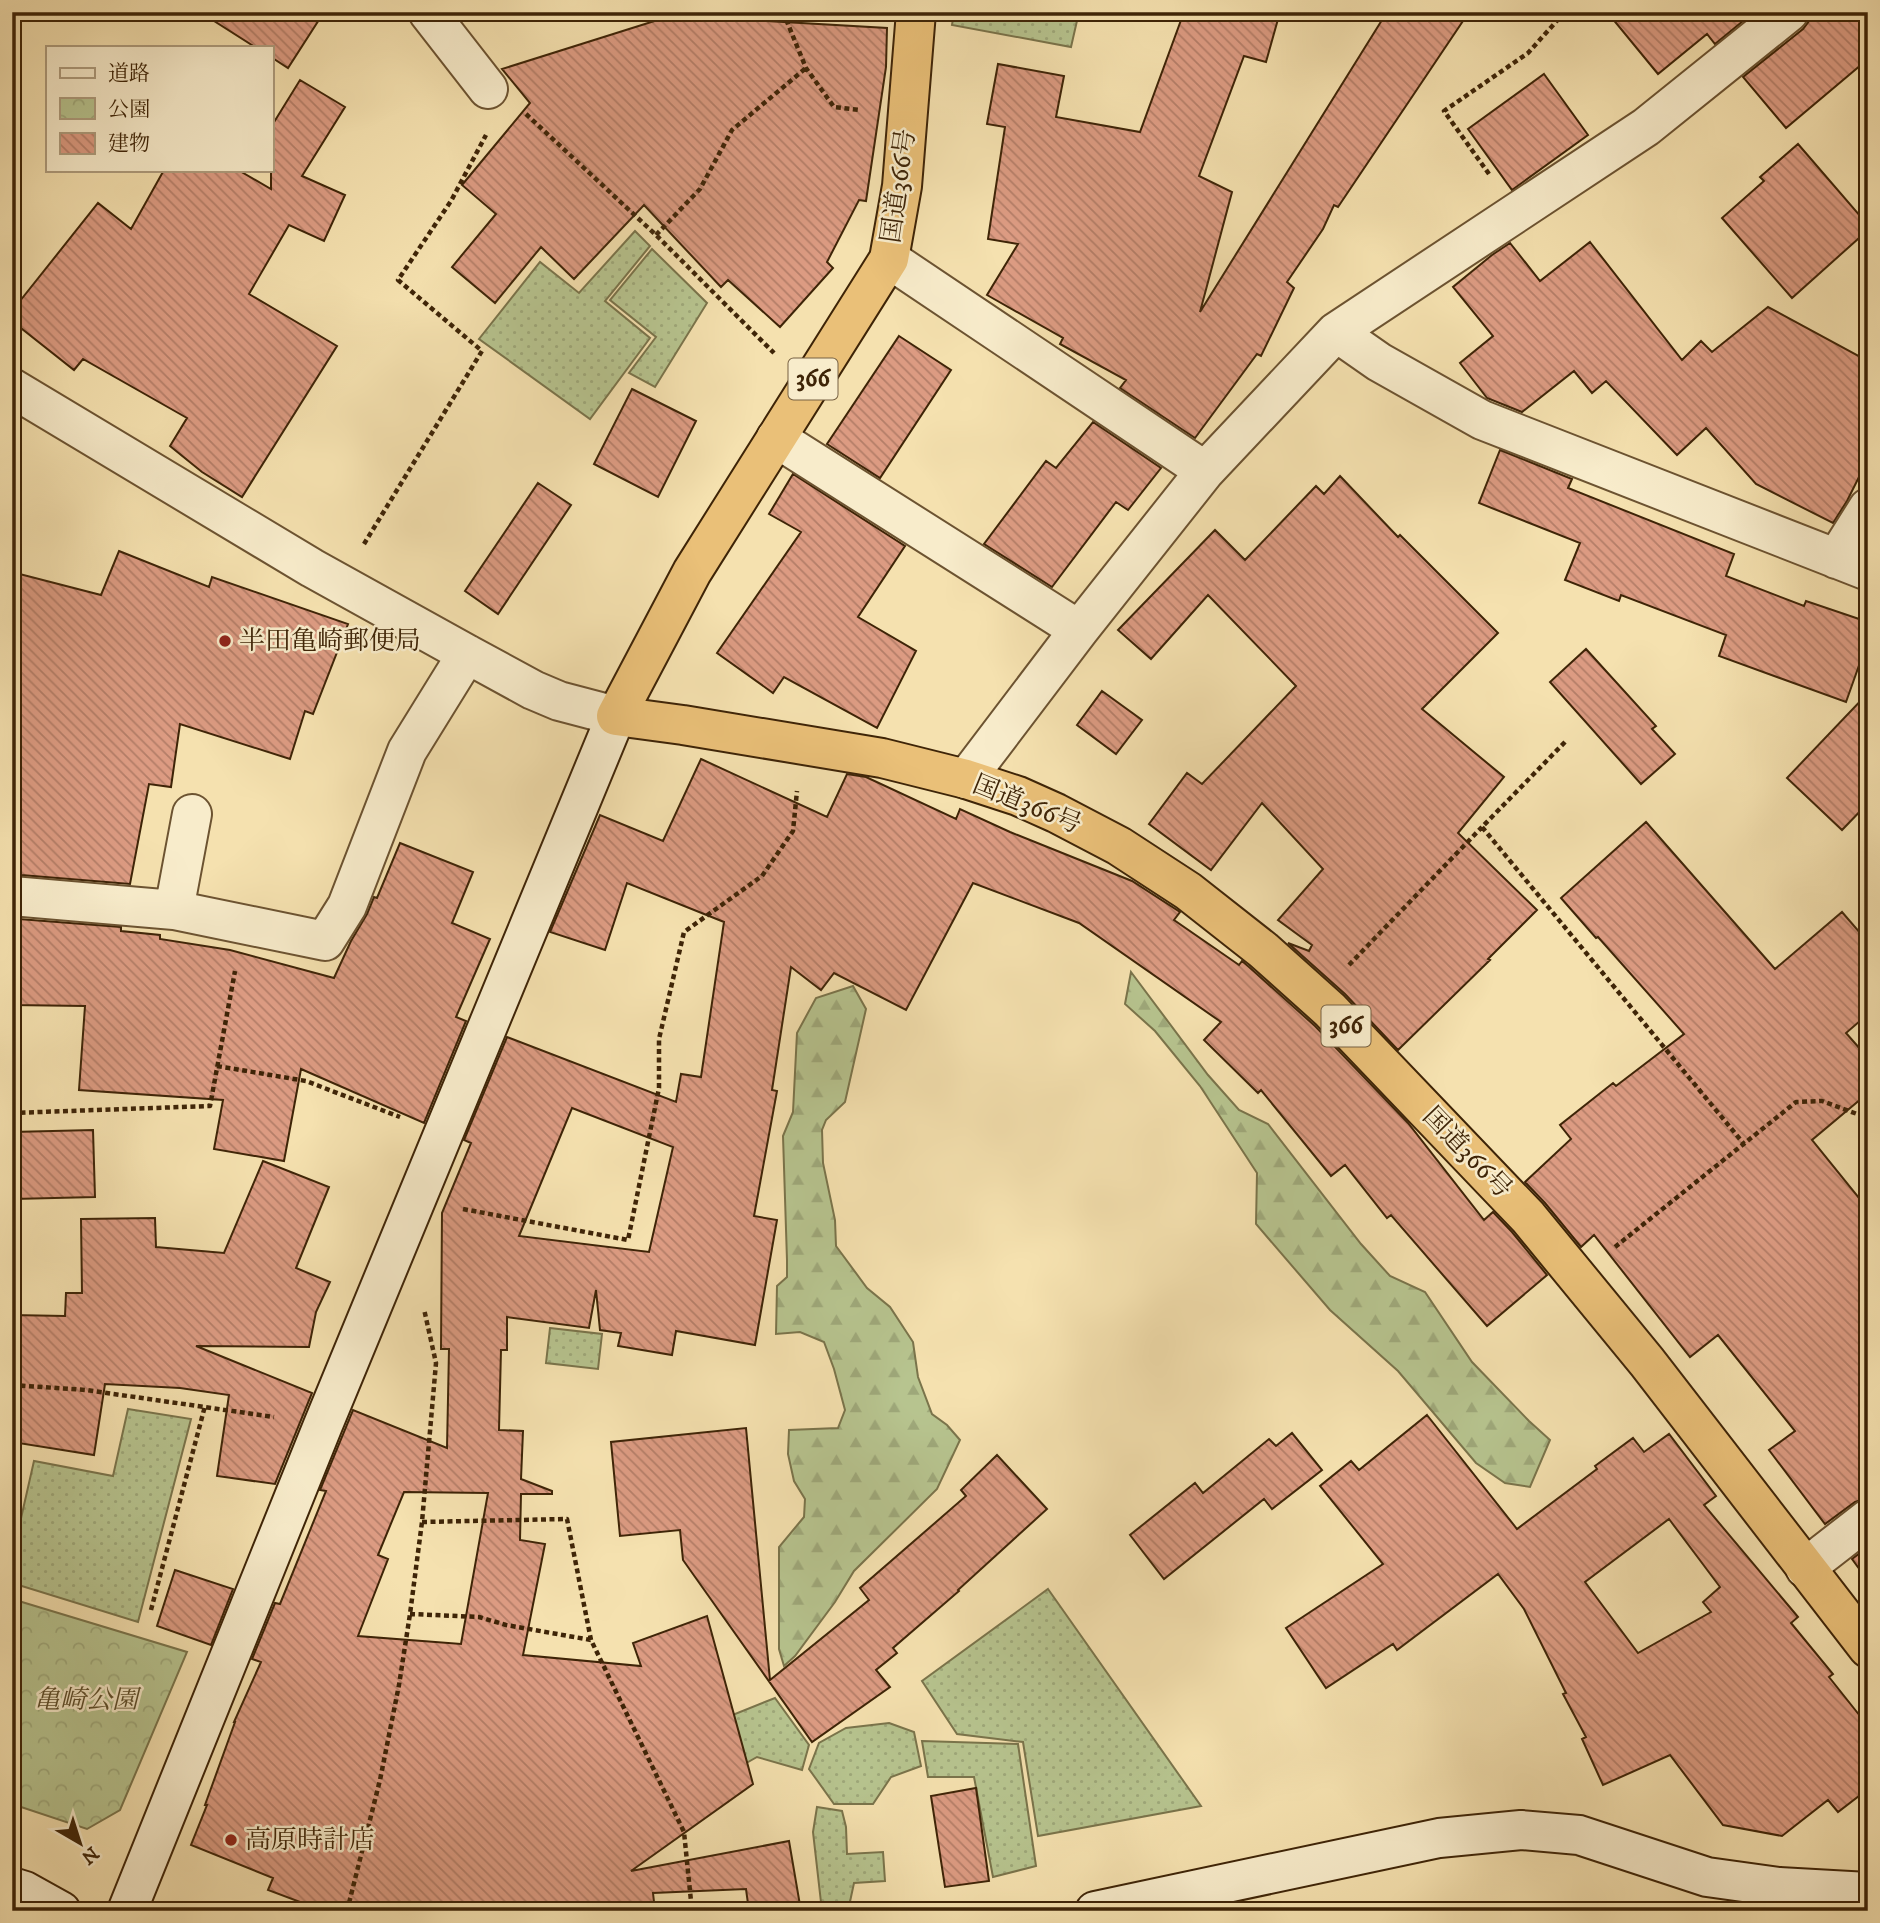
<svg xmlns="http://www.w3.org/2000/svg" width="1880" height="1923" font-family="'IM FELL DW Pica','Noto Serif JP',serif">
  <defs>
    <pattern id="grass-dots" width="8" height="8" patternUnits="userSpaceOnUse" patternTransform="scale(1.75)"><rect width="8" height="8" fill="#b7c48f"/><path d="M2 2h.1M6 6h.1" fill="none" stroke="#9ea87a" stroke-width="1.8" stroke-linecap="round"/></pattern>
    <pattern id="forest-firs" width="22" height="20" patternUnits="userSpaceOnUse" patternTransform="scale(1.75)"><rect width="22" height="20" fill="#b7c48f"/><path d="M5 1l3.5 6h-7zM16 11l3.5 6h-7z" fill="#9ea87a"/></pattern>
    <pattern id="park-crowns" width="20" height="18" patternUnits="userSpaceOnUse" patternTransform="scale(1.75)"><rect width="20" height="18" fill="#b7c48f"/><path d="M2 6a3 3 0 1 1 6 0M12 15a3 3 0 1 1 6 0" fill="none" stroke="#9ea87a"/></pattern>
    <pattern id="building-back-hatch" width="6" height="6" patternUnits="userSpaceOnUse" patternTransform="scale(1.75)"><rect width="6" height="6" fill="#dc9b82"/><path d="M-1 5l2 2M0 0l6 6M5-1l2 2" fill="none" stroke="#b47e68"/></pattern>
  </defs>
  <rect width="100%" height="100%" fill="#f5e1af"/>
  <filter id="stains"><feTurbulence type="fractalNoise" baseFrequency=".00286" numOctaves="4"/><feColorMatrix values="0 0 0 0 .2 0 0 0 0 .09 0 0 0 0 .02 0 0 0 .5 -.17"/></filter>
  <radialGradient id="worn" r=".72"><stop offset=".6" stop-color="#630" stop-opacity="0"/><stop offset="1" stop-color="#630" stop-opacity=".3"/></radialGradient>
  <path fill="url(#grass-dots)" stroke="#7a744b" stroke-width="2" d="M 954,12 L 1079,12 L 1071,47 L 952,25 Z
    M 635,231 L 650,246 L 605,301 L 650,338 L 590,419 L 479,339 L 540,262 L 579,293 Z
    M 652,249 L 707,303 L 655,387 L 629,373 L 656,337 L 610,300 Z
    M 550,1328 L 602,1334 L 598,1369 L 546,1363 Z
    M 128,1409 L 191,1419 L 138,1622 L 12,1583 L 12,1558 L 34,1461 L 113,1476 Z
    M 1048,1589 L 1201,1806 L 1038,1836 L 1023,1742 L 957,1734 L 922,1681 Z
    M 775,1698 L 809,1745 L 802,1770 L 757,1757 L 711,1783 L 730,1716 Z
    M 889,1723 L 914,1732 L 921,1766 L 891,1777 L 873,1804 L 834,1804 L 809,1769 L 819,1743 L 846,1728 Z
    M 922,1741 L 1018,1744 L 1036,1866 L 993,1877 L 974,1777 L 928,1777 Z
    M 817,1807 L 842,1811 L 846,1827 L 847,1854 L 883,1852 L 885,1881 L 854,1883 L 848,1911 L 822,1911 L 813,1832 Z"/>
  <path fill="url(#forest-firs)" stroke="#7a744b" stroke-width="2" d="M 1131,972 L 1208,1075 L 1239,1110 L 1268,1124 L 1361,1244 L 1390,1276 L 1425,1292 L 1472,1362 L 1529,1421 L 1550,1440 L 1530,1487 L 1505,1483 L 1476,1463 L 1398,1371 L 1330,1310 L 1256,1224 L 1257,1173 L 1200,1086 L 1155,1031 L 1125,1004 Z
    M 853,986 L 866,1009 L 845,1102 L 826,1120 L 822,1130 L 823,1163 L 835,1220 L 836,1246 L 867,1288 L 890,1307 L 913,1342 L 918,1377 L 932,1414 L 947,1425 L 960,1440 L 937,1489 L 854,1571 L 835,1602 L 795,1656 L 784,1666 L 779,1649 L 779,1547 L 804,1517 L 805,1499 L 794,1481 L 788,1454 L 789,1430 L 838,1428 L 845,1410 L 834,1369 L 824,1342 L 800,1332 L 776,1334 L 777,1286 L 787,1277 L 787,1260 L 783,1136 L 793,1112 L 797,1033 L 816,998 Z"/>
  <path fill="url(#park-crowns)" stroke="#7a744b" stroke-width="2" d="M 12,1599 L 187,1652 L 120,1810 L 87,1829 L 12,1804 Z"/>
  <path fill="url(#building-back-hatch)" stroke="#3e2407" stroke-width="2" fill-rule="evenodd" d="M 200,12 L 324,12 L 288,68 L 271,57 L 271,47 L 255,47 Z
    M 683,12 L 765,12 L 767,21 L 887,28 L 886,67 L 866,201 L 859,200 L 827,262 L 833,268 L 780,327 L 728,280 L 721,287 L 644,205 L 574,279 L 541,247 L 495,303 L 452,267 L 496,214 L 462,185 L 530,103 L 502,69 Z
    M 1184,12 L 1280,12 L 1266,62 L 1244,56 L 1199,176 L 1232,192 L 1200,312 L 1387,12 L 1469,12 L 1338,207 L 1334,205 L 1323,229 L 1287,282 L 1294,288 L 1261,356 L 1257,354 L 1195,438 L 1120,388 L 1126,380 L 1060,344 L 1063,338 L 987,295 L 1018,244 L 988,239 L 1005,127 L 987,124 L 998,64 L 1064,76 L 1056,117 L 1140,132 Z
    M 1607,12 L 1754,12 L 1715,44 L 1707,34 L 1658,74 Z
    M 1810,12 L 1868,12 L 1868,59 L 1786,128 L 1743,77 L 1803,29 L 1809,21 Z
    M 1544,74 L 1588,135 L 1512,190 L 1468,129 Z
    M 300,80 L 345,107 L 302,176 L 345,195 L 324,241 L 289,225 L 249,294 L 337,346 L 242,497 L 202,472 L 170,446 L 187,418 L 83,359 L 74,370 L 12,321 L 12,311 L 98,203 L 131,229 L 164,170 L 238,170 L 271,189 L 271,127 Z
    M 1798,144 L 1868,225 L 1868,230 L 1792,298 L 1722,218 L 1764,181 L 1760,177 Z
    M 1590,242 L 1682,360 L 1701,341 L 1712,352 L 1768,307 L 1868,361 L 1868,459 L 1847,501 L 1833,523 L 1756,484 L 1706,428 L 1677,455 L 1606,381 L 1592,393 L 1574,371 L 1522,412 L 1487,398 L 1460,363 L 1493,336 L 1453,287 L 1492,255 L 1510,243 L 1540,281 Z
    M 899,336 L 951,370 L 880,478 L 827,444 Z
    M 632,389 L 696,421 L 658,497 L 594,464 Z
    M 1093,422 L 1161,468 L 1128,510 L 1116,502 L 1052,587 L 984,544 L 1046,461 L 1056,468 Z
    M 1500,450 L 1572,479 L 1568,488 L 1734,554 L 1726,576 L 1804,606 L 1806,601 L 1868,622 L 1868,640 L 1846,702 L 1719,656 L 1726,635 L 1621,595 L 1619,601 L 1565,580 L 1580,543 L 1479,503 Z
    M 793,474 L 905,546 L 858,617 L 916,651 L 877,728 L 784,677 L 773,693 L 717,653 L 801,532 L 769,514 Z
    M 1340,476 L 1398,537 L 1400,535 L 1498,633 L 1422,709 L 1504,777 L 1458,833 L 1537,910 L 1488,959 L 1490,960 L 1398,1050 L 1345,994 L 1288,943 L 1309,951 L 1312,945 L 1278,920 L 1323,869 L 1262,803 L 1211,870 L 1149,824 L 1187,773 L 1202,784 L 1296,686 L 1208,595 L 1151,659 L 1118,630 L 1215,530 L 1245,560 L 1316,486 L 1324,494 Z
    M 538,483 L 571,505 L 498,614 L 465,591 Z
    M 119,551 L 209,587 L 212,577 L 348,624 L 313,714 L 305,711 L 290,759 L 180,724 L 171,787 L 149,784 L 130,884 L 21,875 L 21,854 L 12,853 L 12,572 L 101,595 Z
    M 1586,649 L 1656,726 L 1652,729 L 1675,754 L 1641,784 L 1550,682 Z
    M 1102,691 L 1142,720 L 1116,754 L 1077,725 Z
    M 1868,693 L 1868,803 L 1842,830 L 1787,778 Z
    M 701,759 L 827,817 L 847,774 L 866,777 L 956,819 L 960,809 L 1010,832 L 1132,881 L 1180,912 L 1174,920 L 1239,965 L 1242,961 L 1249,967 L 1315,1026 L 1408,1123 L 1484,1220 L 1493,1212 L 1512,1232 L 1547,1275 L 1487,1326 L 1391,1215 L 1387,1218 L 1345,1165 L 1331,1176 L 1261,1090 L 1258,1093 L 1204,1040 L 1221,1022 L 1079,923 L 973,883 L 906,1010 L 834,973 L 821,990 L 791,967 L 772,1090 L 777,1091 L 754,1216 L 777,1220 L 755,1345 L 676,1331 L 672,1355 L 618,1346 L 621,1333 L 600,1330 L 596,1290 L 589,1328 L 507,1317 L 507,1350 L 501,1350 L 499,1430 L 523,1431 L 521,1479 L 552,1491 L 552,1494 L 521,1494 L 520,1540 L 545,1544 L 523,1655 L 641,1666 L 633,1643 L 707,1616 L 753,1784 L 631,1871 L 789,1841 L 801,1911 L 749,1911 L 746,1889 L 653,1893 L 655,1911 L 525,1911 L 463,1908 L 463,1911 L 324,1911 L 268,1890 L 273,1878 L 191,1845 L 207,1805 L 205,1805 L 235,1722 L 234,1722 L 261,1662 L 252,1659 L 275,1603 L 280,1604 L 326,1491 L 320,1490 L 353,1410 L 447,1448 L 449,1349 L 441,1349 L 442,1213 L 471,1143 L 464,1140 L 507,1037 L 676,1102 L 681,1074 L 701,1077 L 724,922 L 627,883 L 605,950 L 550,932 L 600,815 L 663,841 ZM 572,1108 L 673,1147 L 649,1252 L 519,1236 ZM 404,1492 L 488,1493 L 461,1644 L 358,1636 L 388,1559 L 378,1555 Z
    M 1646,822 L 1775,969 L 1842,912 L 1868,942 L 1868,1014 L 1846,1033 L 1868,1058 L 1868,1093 L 1812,1140 L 1868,1209 L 1868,1498 L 1855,1502 L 1825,1524 L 1769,1450 L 1795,1431 L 1718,1335 L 1690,1357 L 1594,1235 L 1581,1247 L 1545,1203 L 1525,1182 L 1571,1139 L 1560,1125 L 1613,1083 L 1616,1086 L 1684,1034 L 1598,937 L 1596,938 L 1561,898 Z
    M 400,843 L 473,872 L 452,923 L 490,939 L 456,1017 L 466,1021 L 424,1123 L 301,1069 L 284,1161 L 214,1149 L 223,1100 L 79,1090 L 85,1006 L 12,1005 L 12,956 L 18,956 L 19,919 L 121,927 L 121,931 L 160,935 L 160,939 L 230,950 L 334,978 L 351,941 L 367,914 L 374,897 L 377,898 Z
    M 93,1130 L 95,1197 L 14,1199 L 12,1132 Z
    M 263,1161 L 329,1187 L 296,1268 L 330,1282 L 316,1312 L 309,1347 L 196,1346 L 312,1393 L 275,1484 L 217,1476 L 229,1395 L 180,1388 L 105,1384 L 94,1455 L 12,1442 L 12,1315 L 65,1316 L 66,1293 L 82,1293 L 81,1219 L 155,1218 L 156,1247 L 224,1253 Z
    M 1427,1415 L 1517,1529 L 1597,1469 L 1595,1466 L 1633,1438 L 1644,1452 L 1669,1434 L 1716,1496 L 1704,1505 L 1798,1617 L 1791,1623 L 1833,1674 L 1829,1677 L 1868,1726 L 1868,1789 L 1838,1812 L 1828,1800 L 1782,1836 L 1723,1825 L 1670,1755 L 1603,1785 L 1582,1739 L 1586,1737 L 1563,1694 L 1566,1693 L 1524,1609 L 1498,1574 L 1397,1650 L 1393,1644 L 1326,1688 L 1286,1628 L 1383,1564 L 1320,1486 L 1351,1461 L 1359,1470 ZM 1669,1519 L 1720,1587 L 1703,1602 L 1711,1612 L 1638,1653 L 1585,1582 Z
    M 746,1428 L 770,1680 L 869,1600 L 860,1588 L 966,1496 L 961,1490 L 997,1455 L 1047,1509 L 958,1590 L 959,1591 L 893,1648 L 897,1653 L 876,1670 L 890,1687 L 812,1742 L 683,1560 L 680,1530 L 620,1536 L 611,1442 Z
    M 1292,1433 L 1322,1470 L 1272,1509 L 1264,1499 L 1164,1579 L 1130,1535 L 1195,1483 L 1203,1493 L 1269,1439 L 1276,1446 Z
    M 1868,1547 L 1868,1581 L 1852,1559 Z
    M 175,1570 L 233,1589 L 211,1645 L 157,1626 Z
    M 976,1788 L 989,1881 L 945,1887 L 931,1796 Z"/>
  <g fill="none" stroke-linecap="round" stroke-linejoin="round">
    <defs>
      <path id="street" d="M 428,12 L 488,89
        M 889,259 L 1205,471
        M 1336,332 L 1379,362 L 1482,420 L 1868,571
        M 12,388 L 312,568 L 467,654 L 533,690 L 559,701 L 616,716
        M 776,438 L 1079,630
        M 1836,559 L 1868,508
        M 966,779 L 1079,630 L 1205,471 L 1336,332 L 1646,127 L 1789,12
        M 12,896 L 174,910 L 325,941 L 347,906 L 407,751 L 467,654
        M 174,910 L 192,814
        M 1805,1568 L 1868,1519"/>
      <path id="secondary" d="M 12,1887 L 25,1891 L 61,1911
        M 127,1911 L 323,1425 L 616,716
        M 1095,1911 L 1439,1838 L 1521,1830 L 1579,1835 L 1707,1877 L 1779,1887 L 1868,1892"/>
      <path id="highway" d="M 916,12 L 902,186 L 889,259 L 692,572 L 616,716 L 683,725 L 882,758 L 966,779 L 1018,796 L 1056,813 L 1119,846 L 1188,891 L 1263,950 L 1330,1010 L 1528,1217 L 1647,1362 L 1868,1648"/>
    </defs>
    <use href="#street" stroke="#6c5331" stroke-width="42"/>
    <use href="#secondary" stroke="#3e2407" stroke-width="42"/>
    <use href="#highway" stroke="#3e2407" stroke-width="42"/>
    <path stroke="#3e2407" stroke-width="4.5" stroke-dasharray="5 3.5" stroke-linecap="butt" d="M 783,12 L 806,68 L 834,107 L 860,110
      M 526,114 L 656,235 L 774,353
      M 1489,174 L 1444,111 L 1528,53 L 1563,14 L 1559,12
      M 656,235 L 700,189 L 732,130 L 806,68
      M 364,544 L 482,351 L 398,280 L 451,201 L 486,135
      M 1565,742 L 1482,827 L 1744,1144
      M 1349,965 L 1482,827
      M 217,1066 L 306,1081 L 400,1117
      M 12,1113 L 210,1106 L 235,971
      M 463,1209 L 628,1240 L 659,1088 L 659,1039 L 684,932 L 762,876 L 793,831 L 797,791
      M 1615,1247 L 1796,1102 L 1822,1101 L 1868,1118
      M 12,1385 L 86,1390 L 274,1417
      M 422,1522 L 567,1519 L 591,1640
      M 151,1610 L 205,1406
      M 410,1614 L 479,1617 L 506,1625 L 591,1640 L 684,1832 L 692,1911
      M 347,1911 L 380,1780 L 399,1685 L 410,1614 L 422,1522 L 436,1363 L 424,1309"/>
    <use href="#street" stroke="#f8eccb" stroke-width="38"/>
    <use href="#secondary" stroke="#f8eccb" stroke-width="38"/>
    <use href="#highway" stroke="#eac078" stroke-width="38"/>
  </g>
  <g fill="#8f2418" stroke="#f8eccb" stroke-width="2.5">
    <circle cx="225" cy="641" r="7"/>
    <circle cx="231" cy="1840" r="7"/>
  </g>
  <g text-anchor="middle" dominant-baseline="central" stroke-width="5" stroke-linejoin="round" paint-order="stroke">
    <g fill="#f8eccb" stroke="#766042" stroke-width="2">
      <rect x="788.5" y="358.5" width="49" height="41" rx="5"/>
      <rect x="1321.5" y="1005.5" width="49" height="41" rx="5"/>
    </g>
    <g font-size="24" font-weight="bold" fill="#3e2407">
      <text x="813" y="379">366</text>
      <text x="1346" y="1026">366</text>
    </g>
    <g font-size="26" fill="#3e2407" stroke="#f8eccb">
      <text transform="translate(899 186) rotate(-82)">国道366号</text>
      <text transform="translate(1027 805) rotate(22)">国道366号</text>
      <text transform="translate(1467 1153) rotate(46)">国道366号</text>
    </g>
    <g font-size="26" fill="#3e2407" stroke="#f8eccb" text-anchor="start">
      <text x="239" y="641">半田亀崎郵便局</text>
      <text x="245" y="1840">高原時計店</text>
    </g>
    <g font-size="26" font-style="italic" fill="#5c4c29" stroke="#f8eccb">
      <text x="86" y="1700">亀崎公園</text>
    </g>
  </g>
  <rect width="1880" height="1923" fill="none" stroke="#f5e1af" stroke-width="42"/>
  <rect x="14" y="14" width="1852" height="1895" fill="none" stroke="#3e2407" stroke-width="3.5"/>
  <rect x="21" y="21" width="1838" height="1881" fill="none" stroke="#3e2407" stroke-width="2"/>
  <rect x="46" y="46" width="228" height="126" fill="#f8eccb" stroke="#ae9c7d" stroke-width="2"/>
  <rect x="60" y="68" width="35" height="10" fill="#f8eccb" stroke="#ae9c7d" stroke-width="2"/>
  <text x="108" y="80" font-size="21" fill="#3e2407">道路</text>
  <rect x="60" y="98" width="35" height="21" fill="url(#park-crowns)" stroke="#ae9c7d" stroke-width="2"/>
  <text x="108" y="116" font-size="21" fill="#3e2407">公園</text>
  <rect x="60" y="133" width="35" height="21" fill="url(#building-back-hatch)" stroke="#ae9c7d" stroke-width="2"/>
  <text x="108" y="150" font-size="21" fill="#3e2407">建物</text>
  <g transform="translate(80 1843) rotate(141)" stroke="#f8eccb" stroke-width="5" paint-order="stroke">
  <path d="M0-5L12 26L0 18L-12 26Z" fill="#3e2407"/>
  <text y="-10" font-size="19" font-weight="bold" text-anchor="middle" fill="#3e2407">N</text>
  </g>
  <rect width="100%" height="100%" filter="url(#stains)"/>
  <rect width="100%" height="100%" fill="url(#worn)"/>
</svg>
